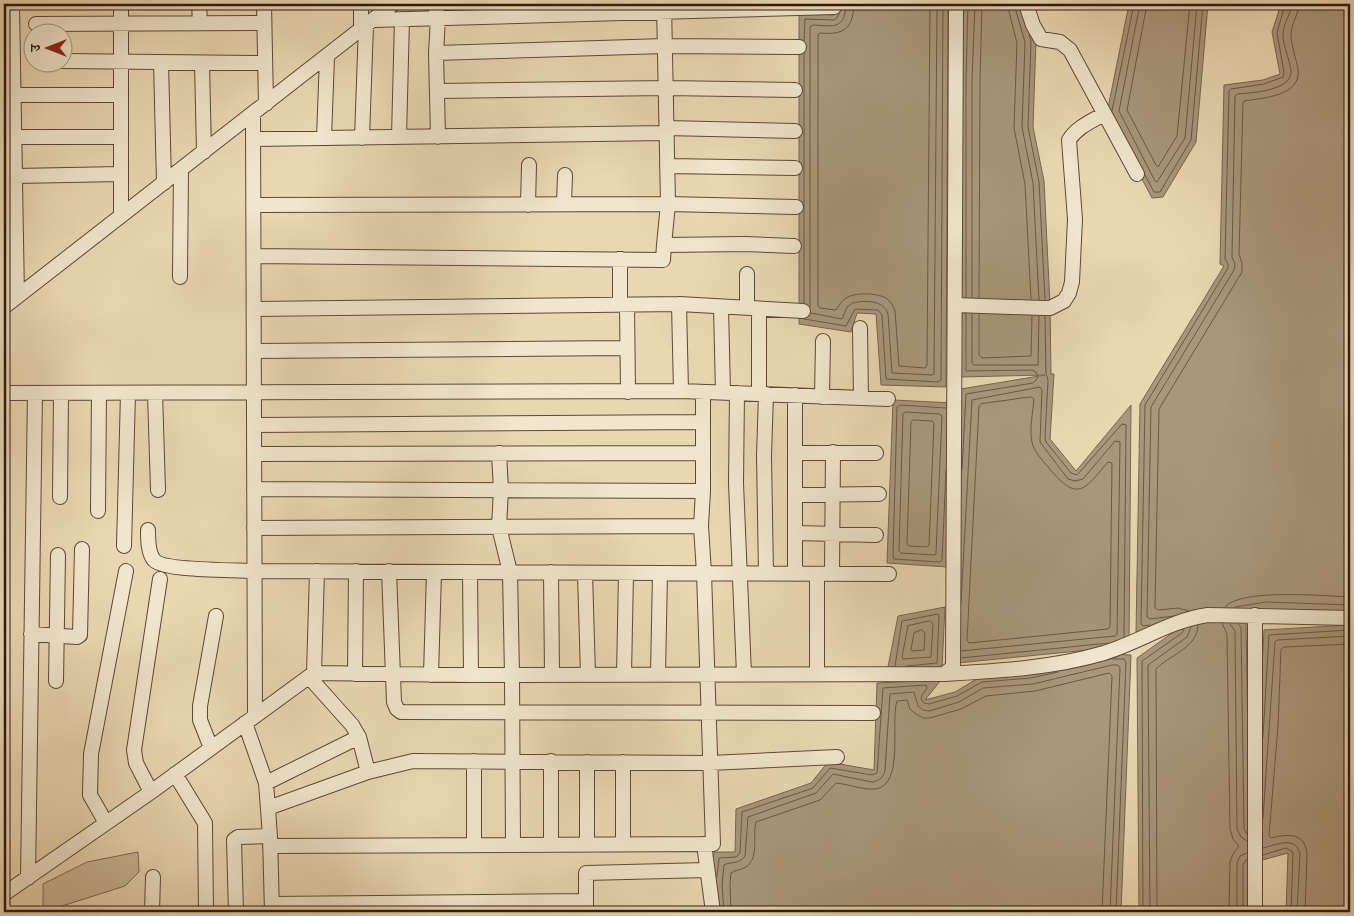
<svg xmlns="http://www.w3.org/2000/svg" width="1354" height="916" font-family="'EB Garamond','Noto Serif Devanagari',serif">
  <rect width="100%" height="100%" fill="#e9d7b2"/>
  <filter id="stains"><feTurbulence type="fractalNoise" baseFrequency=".004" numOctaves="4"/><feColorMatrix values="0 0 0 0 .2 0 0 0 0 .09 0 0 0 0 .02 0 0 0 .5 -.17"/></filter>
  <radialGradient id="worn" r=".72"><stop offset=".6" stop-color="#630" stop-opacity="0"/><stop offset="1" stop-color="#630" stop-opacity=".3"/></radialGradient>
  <path fill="#c9b797" stroke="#7c6854" d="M 138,852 L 139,872 L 125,886 L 43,912 L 43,884 L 87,862 Z"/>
  <path fill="#a9967b" stroke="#786451" d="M 835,4 L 948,4 L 946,387 L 881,385 L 876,314 L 857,313 L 851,332 L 799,324 L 799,13 L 833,15 Z
    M 964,4 L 1025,4 L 1036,40 L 1033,127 L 1044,181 L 1050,305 L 1051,374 L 1054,374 L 1050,439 L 1076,471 L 1131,405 L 1129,646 L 947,664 L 961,389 L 1045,375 L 960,377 L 961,80 Z
    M 1129,4 L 1208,4 L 1196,142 L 1163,197 L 1152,198 L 1107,113 Z
    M 1281,4 L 1350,4 L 1350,616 L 1246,620 L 1249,810 L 1259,724 L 1264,630 L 1350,625 L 1350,912 L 1286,912 L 1288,853 L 1248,864 L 1248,912 L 1139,912 L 1137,658 L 1182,626 L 1136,632 L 1140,404 L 1224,266 L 1220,264 L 1224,85 L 1263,80 L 1280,74 L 1272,32 Z
    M 893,400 L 953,403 L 947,567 L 887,563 Z
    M 945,607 L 942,668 L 887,672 L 898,616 Z
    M 1111,654 L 1131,655 L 1121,912 L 712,912 L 711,885 L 714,852 L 735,852 L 736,809 L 811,783 L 828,762 L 874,770 L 877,683 L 941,680 L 925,700 L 955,692 L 980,677 Z"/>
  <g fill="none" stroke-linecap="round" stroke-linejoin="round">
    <path stroke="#6c5846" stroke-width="1" d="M 854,4 C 853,29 844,35 820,33 L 818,35 L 818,306 L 820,308 L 836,310 C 839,306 841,301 846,298 C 855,292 877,293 886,298 C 891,301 893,306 895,311 L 899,366 L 925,368 L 927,365 L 930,4
      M 1007,4 L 1017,43 L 1014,128 L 1025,184 L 1031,299
      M 1014,4 L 1025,42 L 1022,127 L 1033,183 L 1039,300
      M 1140,4 L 1119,111 L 1155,181 L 1157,182 L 1185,138 L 1197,4
      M 1147,4 L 1127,110 L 1156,165 L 1158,167 L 1177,136 L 1190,4
      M 1029,35 L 1031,41 L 1028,127 L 1039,182 L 1045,300
      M 804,41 L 805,19 L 834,20 L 837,18 L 839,14
      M 1112,111 L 1134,4
      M 1145,175 L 1154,192 L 1160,192 L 1191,140 L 1203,4
      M 804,207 L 804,53
      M 966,297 L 966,80 L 968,4
      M 972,297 L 972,80 L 975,4
      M 979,298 L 980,80 L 982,4
      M 804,303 L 804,208
      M 810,307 L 810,27 L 813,25 C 834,26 845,30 846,4
      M 811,313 L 842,319 L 847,307 L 853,303 C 865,300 884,300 888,314 L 892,373 L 932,375 L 934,374 L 937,4
      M 972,314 L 972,363 L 974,365 L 1038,365 L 1039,316
      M 979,314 L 979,355 L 982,358 L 1031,356 L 1032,316
      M 1045,316 L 1046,374 L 1048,380 L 1045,438 L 1046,442 L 1071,473 L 1077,475 L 1122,424 L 1126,425 L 1124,637
      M 804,319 L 846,326 L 855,309 L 878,310 L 882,315 L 886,379 L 938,382 L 941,380 L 943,4
      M 1031,397 L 1034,399 C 1033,413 1029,429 1032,442 C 1034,452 1043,461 1049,468 C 1078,503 1084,490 1108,462 L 1112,463 L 1110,627 L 1108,629 L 969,643 L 967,640 L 979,406 L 981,404 Z
      M 906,412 L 939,414 L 942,416 L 936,553 L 935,555 L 901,553 L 899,551 L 903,414 Z
      M 913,420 L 932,421 L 934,423 L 929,545 L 927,547 L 909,546 L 907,544 L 911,422 Z
      M 962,470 L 966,394 L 1033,383 L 1036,380 L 1038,377 L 1036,372 L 1032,370 L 966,371 L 966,313
      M 946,471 L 942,560 L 940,562 L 894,559 L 893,556 L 897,407 L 900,405 L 946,408
      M 1225,607 C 1241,588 1324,596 1350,597
      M 1235,607 L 1266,602 L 1350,605
      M 1189,611 L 1178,608 L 1158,610 L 1155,608 L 1159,409 L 1242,272 L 1242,263 L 1239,254 L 1243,103 L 1244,101 C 1263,98 1302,96 1298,69 C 1296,58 1291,45 1291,34 C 1291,24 1299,14 1299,4
      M 1174,616 L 1150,619 L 1147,617 L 1151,407 L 1234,270 L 1235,264 L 1232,257 L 1235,96 L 1237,94 C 1250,93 1291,91 1291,72 C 1290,59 1283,47 1283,34 C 1283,24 1291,14 1292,4
      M 930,621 L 933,624 L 931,657 L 903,659 L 902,657 L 908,626 Z
      M 1222,623 L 1227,634 L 1230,829 L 1233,839 L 1239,846 L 1233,854 L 1230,862 L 1229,912
      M 1230,624 L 1235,631 L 1237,829 L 1241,837 L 1247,841
      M 1238,624 L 1241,627 L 1244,829 L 1247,834
      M 1150,625 L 1143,626 L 1141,624 L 1145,405 L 1228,268 L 1228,264 L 1225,259 L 1229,91 L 1231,89 L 1264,84 L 1283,77 L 1284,72 L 1277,33 L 1285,4
      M 922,630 L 925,633 L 924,650 L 912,651 L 911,649 L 914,633 Z
      M 961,651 L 1115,636 L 1117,634 L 1120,442 L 1115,441 L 1083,479 L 1075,481 L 1068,479 L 1040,442 L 1042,390 L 1040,387 L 972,400 L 961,603
      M 961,658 L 1109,643
      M 1113,659 L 1124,659 L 1126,662 L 1116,912
      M 895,666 L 902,621 L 938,614 L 939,616 L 937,663 L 907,666
      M 1263,737 L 1269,635 L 1350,630
      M 1263,818 L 1275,642 L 1277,640 L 1350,636
      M 1263,848 C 1276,845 1296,835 1300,854 L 1297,912
      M 1263,855 L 1286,848 L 1293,852 L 1291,912
      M 717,877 L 719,858 L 736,857 L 740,853 L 742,812 L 813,788 L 830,768 L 872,775 L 877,773 L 883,688 L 926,685 L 927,688 L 922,695 L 921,699 L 924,703 L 929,704 L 957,696 L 982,682 L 1031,678 L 1058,672
      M 724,912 L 722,885 L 724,865 C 731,861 739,865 745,856 L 748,817 L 816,793 L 833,774 L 872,782 C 879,781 884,777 885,770 L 890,694 L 914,692 L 918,706 L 923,710 L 929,711 L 959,702 L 983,688 L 1033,684 L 1112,665 L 1118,665 L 1120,668 L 1110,912
      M 731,912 L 730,885 L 731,873 C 735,870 741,870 746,867 C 760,857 752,836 756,822 L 820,800 L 836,783 C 848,784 862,790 875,789 C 905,786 890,721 897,701 L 907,700 L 910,709 L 916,714 L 923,718 L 930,718 L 961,709 L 986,696 L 1035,691 L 1109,673 L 1112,676 L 1102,912
      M 1143,912 L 1142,661 L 1182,633 L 1184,629
      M 1150,912 L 1148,665 L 1187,637 L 1191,627
      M 1157,912 L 1156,669 C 1169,655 1198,648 1198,625
      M 1237,912 L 1237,863 L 1240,856 L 1247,853
      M 1243,912 L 1243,864 L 1247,859
      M 1305,912 L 1307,854 C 1305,832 1288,834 1271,838 L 1269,836 L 1278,726 L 1281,649 L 1284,647 L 1350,644"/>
    <defs>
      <path id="minor" d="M 12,4 L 17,297
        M 121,4 L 121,216
        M 199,4 L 200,23
        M 264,4 L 266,104
        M 435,4 L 438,18 L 436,53 L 438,137
        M 1026,4 L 1033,25 L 1041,39 L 1060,42 L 1070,50 L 1137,174
        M 373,20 L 834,7 L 835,4
        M 36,24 L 264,23
        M 361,30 L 361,4
        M 436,53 L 665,46 L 799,47
        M 62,61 L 265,63
        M 161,62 L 164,183
        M 202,63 L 204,152
        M 437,91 L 666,88 L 795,90
        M 4,95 L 121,95
        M 253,114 L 255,716
        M 666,128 L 795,131
        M 14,137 L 121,137
        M 399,137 L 402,19
        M 324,138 L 327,57
        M 362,138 L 366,25
        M 253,139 L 666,133
        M 667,166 L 795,168
        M 15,176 L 121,174
        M 564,204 L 565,175
        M 254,205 L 668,204 L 796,207
        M 528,205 L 529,165
        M 664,245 L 668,204 L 664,4
        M 254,256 L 663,260 L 664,245 L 745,244 L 794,246
        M 180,277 L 181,170
        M 679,304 L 681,391
        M 620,305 L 620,259
        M 627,305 L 628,392
        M 955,305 L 1043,308 L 1050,308 L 1064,301 L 1069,293 L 1072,282 L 1075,219 L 1069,140 C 1077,127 1092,121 1104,114
        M 4,307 L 393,4
        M 721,307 L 723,393
        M 747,308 L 747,274
        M 254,309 L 679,304 L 803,311
        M 860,328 L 861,398
        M 254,351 L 627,348
        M 4,393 L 681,391 L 888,399
        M 155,393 L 158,490
        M 737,393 L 736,483 L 744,674
        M 759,394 L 759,309
        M 766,394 L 764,456 L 766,574
        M 795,395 L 795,574
        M 822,397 L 823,341
        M 254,425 L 703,422
        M 499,453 L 501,490 L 499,527 L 510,572 L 512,675 L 513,844
        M 795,453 L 876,453
        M 254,454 L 703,453
        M 254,489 L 703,491
        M 795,495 L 879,494
        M 60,497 L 61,393
        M 98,511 L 99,393
        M 254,528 L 701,526
        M 148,530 C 148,539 148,553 154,560 C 163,571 237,570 254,571 L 889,574
        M 795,533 L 876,535
        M 124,546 L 128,393
        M 389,571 L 394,702 L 397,709 L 401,712 L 873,713
        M 470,572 L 471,675
        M 551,572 L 552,675
        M 585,573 L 588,675
        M 832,574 L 833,452
        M 31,634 L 77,637 L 80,635 L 82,549
        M 314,673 L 317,571
        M 355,674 L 356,571
        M 658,674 L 660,573
        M 817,674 L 817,574
        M 944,674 C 998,671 1053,668 1104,653 C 1140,642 1171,620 1208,615 L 1350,618
        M 431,675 L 434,572
        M 624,675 L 626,573
        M 309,677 L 352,725 L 359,737 L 368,772
        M 56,681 L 58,555
        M 245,723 L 266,783 L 270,836 L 272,912
        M 211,748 L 200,720 L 200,706 L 216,616
        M 474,761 L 474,844
        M 623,762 L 623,844
        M 175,774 L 205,823 L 206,912
        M 266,783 L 359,737
        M 151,792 L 136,763 L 134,750 L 160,579
        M 268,808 L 368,772 L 413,761 L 710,763 L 837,757
        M 106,823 L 90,795 L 91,754 L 126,571
        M 551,844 L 551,761
        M 587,844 L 587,762
        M 704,844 L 713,912
        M 270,846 L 713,844 L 704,573 L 701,526 L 703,491 L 703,392
        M 28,878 L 35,393
        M 4,894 L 151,792 L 314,673 L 471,675 L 944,674 L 953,667 L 956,4
        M 272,904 L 586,901
        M 152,912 L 153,877
        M 236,912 L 234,840 L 238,837 L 270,836
        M 586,912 L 586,873 L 707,870
        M 1255,912 L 1255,615"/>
    </defs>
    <use href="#minor" stroke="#5d4839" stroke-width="16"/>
    <use href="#minor" stroke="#f1e5cd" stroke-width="14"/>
  </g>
  <rect width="1354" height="916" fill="none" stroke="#e9d7b2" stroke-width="20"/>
  <rect x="5" y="5" width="1344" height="906" fill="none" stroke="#2e1911" stroke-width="2.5"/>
  <rect x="10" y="10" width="1334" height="896" fill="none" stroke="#2e1911"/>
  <g transform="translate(48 48) rotate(270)"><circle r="24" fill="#f1e5cd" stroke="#a39382"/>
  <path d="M0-4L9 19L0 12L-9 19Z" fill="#8f2418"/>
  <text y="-8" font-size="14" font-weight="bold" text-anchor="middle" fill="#2e1911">उ</text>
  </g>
  <rect width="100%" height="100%" filter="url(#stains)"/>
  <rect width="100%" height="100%" fill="url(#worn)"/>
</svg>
